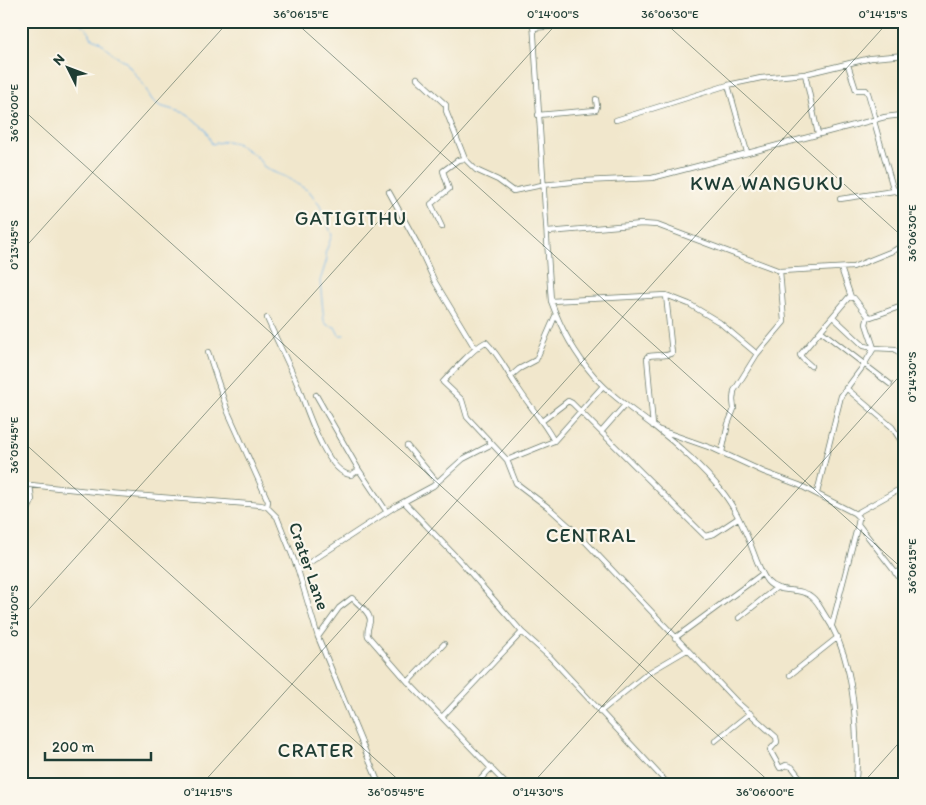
<svg xmlns="http://www.w3.org/2000/svg" width="926" height="805" font-family="Itim,sans-serif">
  <rect width="100%" height="100%" fill="#fbf7ec"/>
  <filter id="ink" filterUnits="userSpaceOnUse"><feTurbulence type="fractalNoise" baseFrequency=".02" numOctaves="2"/><feDisplacementMap in="SourceGraphic" scale="10" xChannelSelector="R" yChannelSelector="G"/><feConvolveMatrix kernelMatrix="1 2 1 2 8 2 1 2 1" color-interpolation-filters="sRGB"/></filter>
  <filter id="wash" filterUnits="userSpaceOnUse"><feTurbulence type="fractalNoise" baseFrequency=".0096" numOctaves="4" result="noise"/><feDisplacementMap in="SourceGraphic" scale="20" xChannelSelector="R" yChannelSelector="G"/><feGaussianBlur stdDeviation="1.12" result="paint"/><feColorMatrix in="noise" values="0 0 0 0 0 0 0 0 0 0 0 0 0 0 0 0 0 1.4 0 .05"/><feComposite in="paint" operator="in"/></filter>
  <g filter="url(#wash)">
    <rect width="100%" height="100%" fill="#f1e7cc"/>
    <g fill="none" stroke-linecap="round" stroke-linejoin="round">
      <path stroke="#78b7ec" stroke-width="1" d="M 75,21 C 84,25 88,28 91,37 L 99,41 L 117,57 L 125,61 L 143,84 L 152,100 L 160,106 L 184,113 L 192,118 L 205,129 L 212,144 L 226,141 L 236,143 L 256,156 L 266,169 L 286,177 L 310,192 L 320,206 L 332,235 L 325,254 L 327,259 L 320,281 L 324,321 L 327,325 L 335,327 L 339,335 L 344,335"/>
    </g>
  </g>
  <g filter="url(#ink)">
    <g fill="none" stroke-linecap="round" stroke-linejoin="round">
      <defs>
        <path id="minor" d="M 533,21 L 551,301 C 561,329 575,354 594,376 C 611,396 634,411 655,427 C 677,444 704,469 721,490 C 734,506 742,524 750,543 C 755,556 759,570 767,581 C 779,595 799,586 812,597 C 817,601 820,607 823,612 C 849,649 854,694 856,738 C 857,753 858,769 855,784
          M 533,28 L 603,21
          M 848,65 L 856,90 L 866,90 L 868,93 L 876,120
          M 805,74 L 818,134
          M 417,78 L 446,105 L 446,111 L 465,159 L 476,170 L 498,180 L 513,191 L 542,185 L 583,181 L 652,178 L 885,117 L 902,115 L 905,118
          M 728,85 L 747,152
          M 538,115 L 596,110 L 597,106 L 596,99
          M 616,120 L 728,85 L 761,78 L 805,74 L 871,58 L 905,55
          M 874,121 L 893,188 L 897,192 L 905,189
          M 389,192 L 417,243 L 435,282 L 473,345 L 478,348
          M 840,199 L 894,191
          M 442,227 L 431,204 L 449,189 L 443,171 L 458,160 L 465,159
          M 548,232 L 642,224 L 657,225 L 780,271 L 853,267 L 895,250 L 905,243
          M 841,268 L 851,297
          M 551,301 L 666,295 L 689,304 L 719,322 L 757,354
          M 833,317 L 864,346 L 874,348 L 866,324 L 868,316
          M 267,318 C 276,339 287,360 296,381 C 305,402 325,473 351,475 L 359,470
          M 821,331 L 890,384
          M 208,352 L 228,412 L 268,501 L 267,507
          M 811,366 L 802,358 L 800,355 L 849,297 L 854,298 L 868,316 L 871,317 L 905,305
          M 511,376 L 519,369 L 536,360 L 556,314
          M 846,388 L 892,427 L 905,447
          M 316,395 L 359,470 L 387,512
          M 542,421 L 568,401 L 572,403 L 705,536 L 714,534 L 738,518
          M 653,426 L 647,357 C 655,353 665,358 672,353 L 666,295
          M 660,430 L 714,449 L 764,472 L 799,485 L 854,513 L 859,518 L 858,524 L 905,585
          M 602,431 L 625,405
          M 554,441 C 543,421 528,404 516,385 C 506,370 499,355 486,342 C 477,345 451,373 443,382 L 462,400 L 467,417 L 507,460 L 516,483 L 549,508 L 579,535 L 737,702 L 776,737 L 777,742 L 770,750 L 780,768 L 786,765 L 792,767 L 805,784
          M 407,446 L 437,482
          M 722,452 L 728,424 L 734,409 L 733,400 L 734,391 L 757,354 L 784,322 L 780,271
          M 507,460 L 554,441 L 603,386
          M 21,484 L 107,493 L 261,505 L 267,507 L 277,517 L 298,570 L 318,637 L 379,784
          M 21,490 L 27,484
          M 817,493 L 841,396 L 864,365 L 874,348 L 895,349 L 905,359
          M 404,502 L 461,562 L 522,632 L 550,657 L 668,784
          M 855,514 L 898,490 L 905,500
          M 21,524 L 32,501 L 30,485
          M 298,570 L 396,506 L 433,486 L 463,459 L 492,444
          M 895,573 L 905,569
          M 739,618 L 776,588
          M 832,625 L 858,524
          M 318,637 L 339,608 L 352,598 C 357,603 370,612 370,620 C 370,626 366,629 368,636 L 408,682 L 506,784
          M 675,638 L 762,574
          M 790,675 L 838,637
          M 408,682 L 444,644
          M 600,712 L 648,673 L 687,650
          M 442,717 L 522,632
          M 715,741 L 750,713
          M 476,784 L 491,768"/>
      </defs>
      <use href="#minor" stroke="#687869" stroke-width="6"/>
      <use href="#minor" stroke="#fff" stroke-width="4.5"/>
    </g>
  </g>
  <path fill="none" stroke="#1f3d34" stroke-width="1" stroke-opacity="0.45" d="M 294,21 L 905,571M 663,21 L 905,239M 21,108 L 772,784M 21,252 L 229,21M 21,440 L 403,784M 21,618 L 559,21M 21,772 L 34,784M 202,784 L 889,21M 532,784 L 905,370M 862,784 L 905,736"/>
  <g text-anchor="middle" dominant-baseline="central" stroke-width="4.5" stroke-linejoin="round" paint-order="stroke">
    <g font-size="18" fill="#1f3d34" stroke="#fbf7ec">
      <text transform="translate(309 566) rotate(71)">Crater Lane</text>
    </g>
    <g font-size="20" letter-spacing="1" fill="#1f3d34" stroke="#fbf7ec">
      <text x="767" y="183">KWA WANGUKU</text>
      <text x="351" y="218">GATIGITHU</text>
      <text x="591" y="535">CENTRAL</text>
      <text x="316" y="750">CRATER</text>
    </g>
  </g>
  <rect width="926" height="805" fill="none" stroke="#fbf7ec" stroke-width="55"/>
  <g transform="translate(68 68) rotate(312)" stroke="#fbf7ec" stroke-width="4" paint-order="stroke">
  <path d="M0-4L9 19L0 12L-9 19Z" fill="#1f3d34"/>
  <text y="-8" font-size="14" font-weight="bold" text-anchor="middle" fill="#1f3d34">N</text>
  </g>
  <path d="M45 752v8h106v-8" fill="none" stroke="#1f3d34" stroke-width="2.5"/>
  <text x="52" y="752" font-size="15" fill="#1f3d34" stroke="#fbf7ec" stroke-width="4" paint-order="stroke">200 m</text>
  <rect x="28" y="28" width="870" height="750" fill="none" stroke="#1f3d34" stroke-width="2"/>
  <g font-size="12" text-anchor="middle" fill="#1f3d34">
    <text x="301" y="18">36°06'15"E</text>
    <text x="553" y="18">0°14'00"S</text>
    <text x="670" y="18">36°06'30"E</text>
    <text x="883" y="18">0°14'15"S</text>
    <text transform="translate(14 113) rotate(-90)" y="4">36°06'00"E</text>
    <text transform="translate(912 233) rotate(-90)" y="4">36°06'30"E</text>
    <text transform="translate(14 245) rotate(-90)" y="4">0°13'45"S</text>
    <text transform="translate(912 377) rotate(-90)" y="4">0°14'30"S</text>
    <text transform="translate(14 445) rotate(-90)" y="4">36°05'45"E</text>
    <text transform="translate(912 566) rotate(-90)" y="4">36°06'15"E</text>
    <text transform="translate(14 611) rotate(-90)" y="4">0°14'00"S</text>
    <text x="208" y="796">0°14'15"S</text>
    <text x="396" y="796">36°05'45"E</text>
    <text x="538" y="796">0°14'30"S</text>
    <text x="765" y="796">36°06'00"E</text>
  </g>
</svg>
